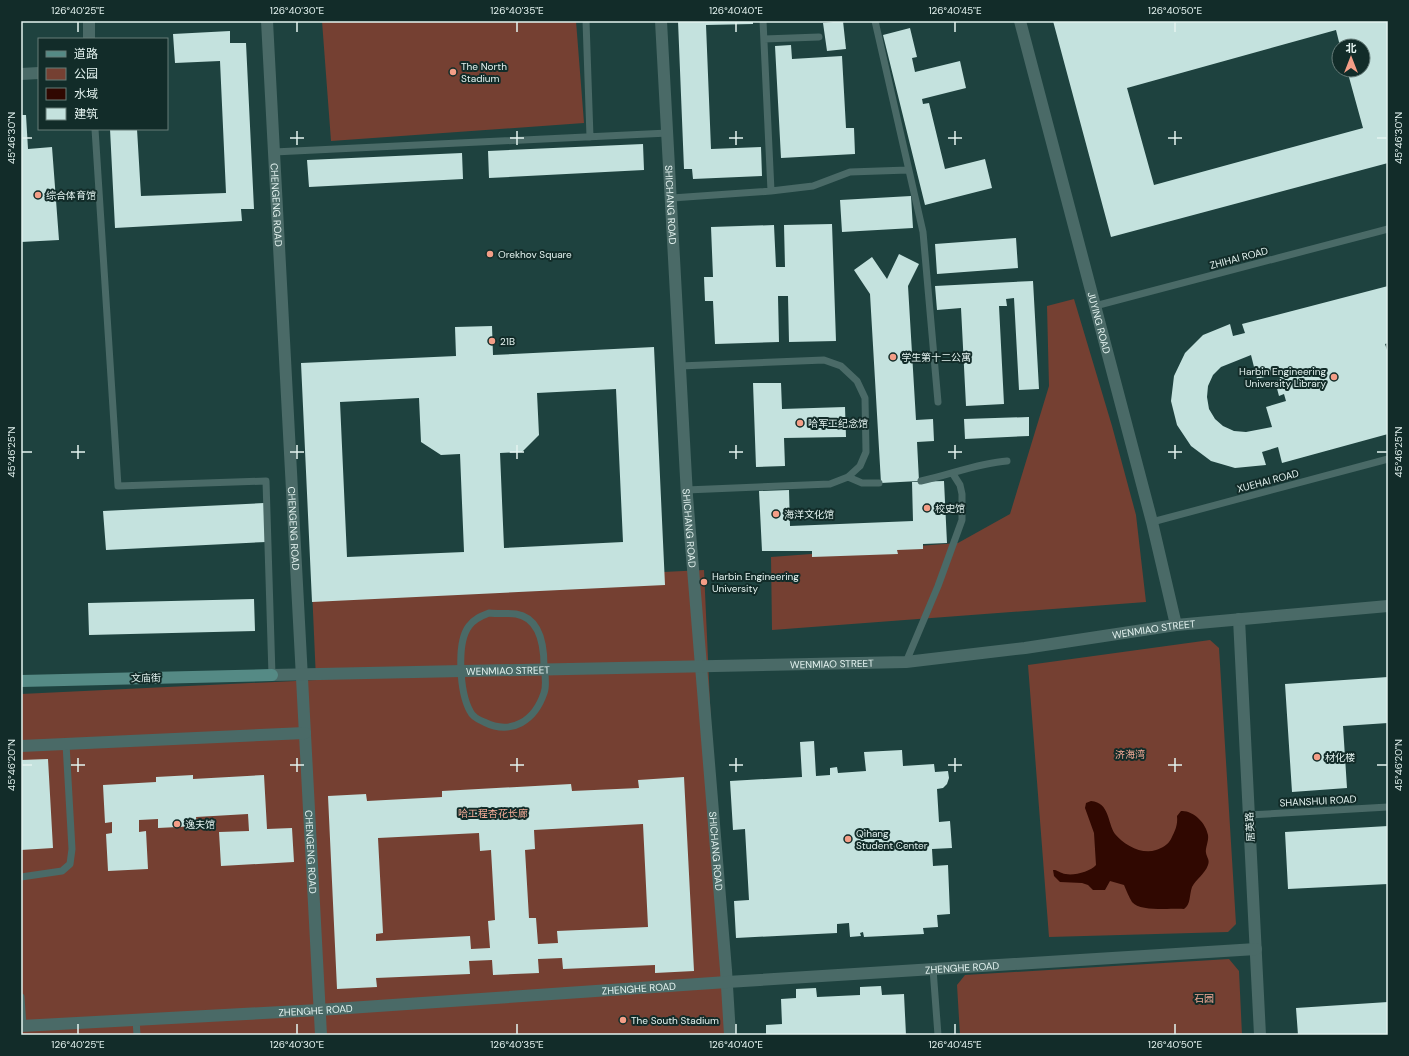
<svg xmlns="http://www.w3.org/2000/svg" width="1409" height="1056" font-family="'DM Sans','Noto Sans SC',sans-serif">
  <rect width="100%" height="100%" fill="#1d3633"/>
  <path fill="#1e423f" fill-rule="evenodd" d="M 21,21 L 1388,21 L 1388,1035 L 21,1035 ZM 39,39 L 167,39 L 167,129 L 39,129 ZM 1339,46 L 1363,46 L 1363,70 L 1339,70 Z"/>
  <path fill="#754032" d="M 322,21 L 576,21 L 584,123 L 331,141 Z
    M 1074,299 L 1112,426 L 1136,515 L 1146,602 L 772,630 L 771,557 L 958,543 L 1010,514 L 1049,386 L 1047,306 Z
    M 704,570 L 725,1035 L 21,1035 L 21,694 L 316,680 L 312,589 Z
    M 1210,640 L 1219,648 L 1236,924 L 1228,932 L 1049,937 L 1028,665 Z
    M 1229,959 L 1239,971 L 1242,1035 L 960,1035 L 957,985 L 965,975 Z"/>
  <path fill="#300801" d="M 1091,801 C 1110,803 1107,822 1115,834 C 1124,845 1142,855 1156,850 C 1162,848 1168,845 1171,839 C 1175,831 1178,825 1177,816 L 1181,811 C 1193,810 1206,823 1208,835 C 1209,841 1205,848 1206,853 C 1207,858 1210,860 1208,865 C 1205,874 1196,879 1192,887 C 1189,896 1191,904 1184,909 C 1171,908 1140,912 1132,902 C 1129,897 1126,890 1124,885 L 1110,881 L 1105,890 L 1093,890 L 1088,885 L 1082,883 L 1060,882 L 1054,876 L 1053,870 C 1058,870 1058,872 1062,873 C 1071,877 1090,872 1096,865 L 1094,833 L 1085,808 L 1086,803 Z"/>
  <path fill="#c4e2de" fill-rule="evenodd" d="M 678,21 L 753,21 L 753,24 L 706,25 L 711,149 L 761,147 L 762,176 L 693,179 L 692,169 L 684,169 Z
    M 843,21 L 846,49 L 827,51 L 823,23 Z
    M 1053,21 L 1388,21 L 1388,163 L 1111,237 ZM 1336,30 L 1340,46 L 1363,46 L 1363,70 L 1347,70 L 1363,128 L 1154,185 L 1127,88 Z
    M 910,28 L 917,57 L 912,58 L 915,72 L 960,61 L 966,88 L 922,99 L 923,104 L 929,103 L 945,169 L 985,159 L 992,188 L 925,205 L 883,35 Z
    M 230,31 L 230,43 L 246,43 L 254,209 L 241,209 L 242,221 L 115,228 L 110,129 L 137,129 L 141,196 L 226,193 L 220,61 L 175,63 L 173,34 Z
    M 791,45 L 792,59 L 842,56 L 846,128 L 854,128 L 855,154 L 781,158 L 775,46 Z
    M 21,115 L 26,115 L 28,149 L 52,147 L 59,240 L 21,242 Z
    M 643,144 L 644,170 L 489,178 L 488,151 Z
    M 462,153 L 463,179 L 309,187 L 307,160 Z
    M 911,196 L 913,228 L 842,232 L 840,200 Z
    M 832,224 L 836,341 L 789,342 L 788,296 L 778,296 L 779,342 L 715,344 L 713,301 L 705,301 L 704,277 L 713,277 L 711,227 L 774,225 L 776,267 L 785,267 L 784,225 Z
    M 1016,238 L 1018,268 L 937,274 L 935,244 Z
    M 899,254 L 919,264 L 908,286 L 916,420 L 933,419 L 934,441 L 917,442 L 919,481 L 881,483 L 870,294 L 854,270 L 872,257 L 887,279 Z
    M 1033,281 L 1039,389 L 1019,390 L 1014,298 L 1006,299 L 1007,306 L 999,306 L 1004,404 L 966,406 L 961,308 L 937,310 L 935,286 Z
    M 1388,286 L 1388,343 L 1385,344 L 1388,353 L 1388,434 L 1282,463 L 1278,447 L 1262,452 L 1266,465 L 1235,468 L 1211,461 L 1191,446 L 1177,425 L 1171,401 L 1174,376 L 1185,353 L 1203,335 L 1230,324 L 1233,336 L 1245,333 L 1242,324 ZM 1251,355 L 1257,379 L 1279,373 L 1280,379 L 1275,381 L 1279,396 L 1284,394 L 1286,401 L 1266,407 L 1272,427 L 1246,432 L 1234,431 L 1223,426 L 1215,419 L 1209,409 L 1207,397 L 1208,386 L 1213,375 L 1221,367 Z
    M 492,326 L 493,355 L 654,347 L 665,585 L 312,602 L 301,363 L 456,356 L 455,327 ZM 616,389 L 623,542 L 504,548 L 500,453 L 522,452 L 539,435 L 537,393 ZM 419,398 L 421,442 L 441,455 L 460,454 L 464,552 L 347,557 L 340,402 Z
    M 753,383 L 781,383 L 782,409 L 845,407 L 846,437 L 784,438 L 785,466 L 756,467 Z
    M 1029,417 L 1029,436 L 965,439 L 964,419 Z
    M 944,481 L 947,543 L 923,544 L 923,549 L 897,550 L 898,554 L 812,557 L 812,551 L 762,551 L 759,491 L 789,490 L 790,526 L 913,521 L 912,482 Z
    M 264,503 L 266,542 L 106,550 L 103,511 Z
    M 254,599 L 255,631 L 89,635 L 88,603 Z
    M 1388,677 L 1388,723 L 1343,726 L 1347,788 L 1292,792 L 1285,684 Z
    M 814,741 L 816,776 L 830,775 L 830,768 L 837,767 L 838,773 L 866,771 L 864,752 L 902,750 L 903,766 L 934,764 L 935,772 L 948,771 L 949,778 L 947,784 L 943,788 L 937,789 L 939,822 L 950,821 L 952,848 L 932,849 L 933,866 L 948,865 L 950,914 L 937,915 L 938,927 L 923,928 L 924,934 L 864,937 L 863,932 L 860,933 L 861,936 L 850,937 L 849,923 L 837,924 L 837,933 L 736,938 L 734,901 L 749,900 L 745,829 L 733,830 L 730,781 L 802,777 L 800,742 Z
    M 48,759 L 53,848 L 21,850 L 21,760 Z
    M 193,775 L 193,779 L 264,775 L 267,829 L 292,828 L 294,862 L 221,866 L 219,832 L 249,831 L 248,814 L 196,817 L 197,826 L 158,828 L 158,819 L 139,820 L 139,832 L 146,831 L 148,869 L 108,871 L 106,834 L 112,833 L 112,822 L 105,823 L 103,785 L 156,782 L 156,777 Z
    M 684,777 L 694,971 L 655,973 L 655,965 L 563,969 L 562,958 L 538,959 L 539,973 L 493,975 L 492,960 L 469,961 L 470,974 L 376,978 L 377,987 L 337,989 L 328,796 L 366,794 L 367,801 L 442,797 L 442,791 L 571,784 L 572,791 L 639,788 L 638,780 ZM 643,824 L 648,927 L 557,931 L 558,943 L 538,944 L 536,918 L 529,918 L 525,850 L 535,849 L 534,830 ZM 479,833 L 480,851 L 491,850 L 495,920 L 488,921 L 490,948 L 471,949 L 470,936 L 376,941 L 376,934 L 383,933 L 378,838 Z
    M 1388,826 L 1388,884 L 1288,889 L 1285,832 Z
    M 881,986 L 882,995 L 904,994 L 906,1035 L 766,1035 L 766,1025 L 782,1024 L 781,999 L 796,998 L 796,989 L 816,988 L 817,997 L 860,995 L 860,987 Z
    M 1388,1002 L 1388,1035 L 1298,1035 L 1296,1008 Z"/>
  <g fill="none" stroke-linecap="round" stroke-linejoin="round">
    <path stroke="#4a6a67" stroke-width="7" d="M 586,21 L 590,137
      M 763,21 L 771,191
      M 875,21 L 923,232 L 938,402
      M 764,39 L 819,37
      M 95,129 L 118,486 L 266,481 L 272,675
      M 274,152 L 668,133
      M 672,198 L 771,191 L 813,186 L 850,172 L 908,170
      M 1095,306 L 1388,229
      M 680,366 L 824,360 L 841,366 L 857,381 L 865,398 L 866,452 L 860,466 L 848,477 L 830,484 L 686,490
      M 848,477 L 862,483 L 879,483
      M 921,481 C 950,475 978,463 1007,461
      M 1152,522 L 1388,459
      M 489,613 C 498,614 508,613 516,614 C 540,618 544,646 544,666 C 545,674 547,685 544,693 C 535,720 512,736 484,722 C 479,720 472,716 470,711 C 460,693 456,643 469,626 C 474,619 481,616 489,613 Z
      M 906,662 L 938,586 L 962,520 L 962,494 L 960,485 L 953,474
      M 1249,815 L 1388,807
      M 21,877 L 62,871 L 70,864 L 72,849 L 66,744
      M 933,969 L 938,1035
      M 21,997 L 23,1026
      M 136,1019 L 137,1035"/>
    <g stroke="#4a6a67" stroke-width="12">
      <path d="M 89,21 L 89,39"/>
      <path id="s1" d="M 267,21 L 321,1035"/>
      <path id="s2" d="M 661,21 L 687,496 L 726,970 L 730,1035"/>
      <path id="s3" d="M 1020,21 L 1152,522 L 1176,625"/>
      <path d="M 21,74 L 39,73"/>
      <path d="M 1239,619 L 1260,1035"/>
      <path id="s4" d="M 272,675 L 906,662 L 1025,648 L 1176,625 L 1388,606"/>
      <path d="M 21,746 L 305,733"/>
      <path id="s5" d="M 21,1026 L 319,1010 L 727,982 L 1256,949"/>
    </g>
    <path stroke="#558a85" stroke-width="12" d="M 21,681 L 272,675"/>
  </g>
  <path fill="none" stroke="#e4f3f0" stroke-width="1.5" d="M 78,22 L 78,32M 297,22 L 297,32M 517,22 L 517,32M 736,22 L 736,32M 955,22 L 955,32M 1175,22 L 1175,32M 297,131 L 297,145M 517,131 L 517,145M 736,131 L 736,145M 955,131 L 955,145M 1175,131 L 1175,145M 22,138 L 32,138M 290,138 L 304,138M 510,138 L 524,138M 729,138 L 743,138M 948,138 L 962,138M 1168,138 L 1182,138M 1377,138 L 1387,138M 78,445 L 78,459M 297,445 L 297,459M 517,445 L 517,459M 736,445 L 736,459M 955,445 L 955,459M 1175,445 L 1175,459M 22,452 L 32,452M 71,452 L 85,452M 290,452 L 304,452M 510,452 L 524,452M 729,452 L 743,452M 948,452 L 962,452M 1168,452 L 1182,452M 1377,452 L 1387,452M 78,758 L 78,772M 297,758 L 297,772M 517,758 L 517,772M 736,758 L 736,772M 955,758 L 955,772M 1175,758 L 1175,772M 22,765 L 32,765M 71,765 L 85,765M 290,765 L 304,765M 510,765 L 524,765M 729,765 L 743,765M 948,765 L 962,765M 1168,765 L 1182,765M 1377,765 L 1387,765M 78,1024 L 78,1034M 297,1024 L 297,1034M 517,1024 L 517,1034M 736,1024 L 736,1034M 955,1024 L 955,1034M 1175,1024 L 1175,1034"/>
  <g fill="#f49e87" stroke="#122c29" stroke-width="1.5">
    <circle cx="453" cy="72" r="4"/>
    <circle cx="38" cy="195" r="4"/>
    <circle cx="490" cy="254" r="4"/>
    <circle cx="492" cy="341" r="4"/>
    <circle cx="893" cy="357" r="4"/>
    <circle cx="1334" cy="377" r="4"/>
    <circle cx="800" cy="423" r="4"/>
    <circle cx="927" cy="508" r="4"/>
    <circle cx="776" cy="514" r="4"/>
    <circle cx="704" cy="582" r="4"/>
    <circle cx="1317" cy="757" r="4"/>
    <circle cx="177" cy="824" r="4"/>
    <circle cx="848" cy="839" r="4"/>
    <circle cx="623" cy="1020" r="4"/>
  </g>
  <g text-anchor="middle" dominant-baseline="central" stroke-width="4" stroke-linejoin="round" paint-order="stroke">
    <g font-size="10" fill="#e4f3f0" stroke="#122c29" text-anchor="start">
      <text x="461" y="66">The North<tspan x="461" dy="12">Stadium</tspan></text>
      <text x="46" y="195">综合体育馆</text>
      <text x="498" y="254">Orekhov Square</text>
      <text x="500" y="341">21B</text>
      <text x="901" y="357">学生第十二公寓</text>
      <text x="1326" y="371" text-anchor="end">Harbin Engineering<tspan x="1326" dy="12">University Library</tspan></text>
      <text x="808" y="423">哈军工纪念馆</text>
      <text x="935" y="508">校史馆</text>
      <text x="784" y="514">海洋文化馆</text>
      <text x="712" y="576">Harbin Engineering<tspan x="712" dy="12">University</tspan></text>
      <text x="1325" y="757">材化楼</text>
      <text x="185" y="824">逸夫馆</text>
      <text x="856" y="833">Qihang<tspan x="856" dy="12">Student Center</tspan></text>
      <text x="631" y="1020">The South Stadium</text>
    </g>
    <g font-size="10" fill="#e4f3f0" stroke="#122c29">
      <text stroke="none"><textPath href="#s1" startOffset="184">CHENGENG ROAD</textPath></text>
      <text stroke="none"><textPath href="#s2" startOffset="184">SHICHANG ROAD</textPath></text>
      <text transform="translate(1239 258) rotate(-15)">ZHIHAI ROAD</text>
      <text stroke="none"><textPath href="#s3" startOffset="312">JUYING ROAD</textPath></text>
      <text transform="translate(1268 481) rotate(-15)">XUEHAI ROAD</text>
      <text stroke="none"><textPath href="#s1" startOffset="508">CHENGENG ROAD</textPath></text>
      <text stroke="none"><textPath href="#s2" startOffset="508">SHICHANG ROAD</textPath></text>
      <text stroke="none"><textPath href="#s4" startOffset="884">WENMIAO STREET</textPath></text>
      <text stroke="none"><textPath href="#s4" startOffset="560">WENMIAO STREET</textPath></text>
      <text stroke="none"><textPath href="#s4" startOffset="236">WENMIAO STREET</textPath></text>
      <text transform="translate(146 678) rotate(-1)">文庙街</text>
      <text transform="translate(1318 801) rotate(-3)">SHANSHUI ROAD</text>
      <text transform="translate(1250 827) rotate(-93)">居英路</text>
      <text stroke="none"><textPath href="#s2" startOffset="832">SHICHANG ROAD</textPath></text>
      <text stroke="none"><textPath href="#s1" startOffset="832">CHENGENG ROAD</textPath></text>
      <text stroke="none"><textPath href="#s5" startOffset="943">ZHENGHE ROAD</textPath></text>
      <text stroke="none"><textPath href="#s5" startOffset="619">ZHENGHE ROAD</textPath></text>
      <text stroke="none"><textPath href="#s5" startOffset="295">ZHENGHE ROAD</textPath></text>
    </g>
    <g font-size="10" fill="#f4ab97" stroke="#122c29">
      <text x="1130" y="754">济海湾</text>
      <text x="493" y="813">哈工程杏花长廊</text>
      <text x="1204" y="998">石园</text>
    </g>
  </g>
  <rect width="1409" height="1056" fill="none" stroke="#122c29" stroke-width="44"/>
  <rect x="38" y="38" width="130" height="92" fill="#122c29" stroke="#667c79"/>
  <rect x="46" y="51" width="20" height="6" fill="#558a85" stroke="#667c79"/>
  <text x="74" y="58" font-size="12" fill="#e4f3f0">道路</text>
  <rect x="46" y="68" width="20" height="12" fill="#754032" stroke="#667c79"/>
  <text x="74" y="78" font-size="12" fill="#e4f3f0">公园</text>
  <rect x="46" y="88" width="20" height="12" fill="#300801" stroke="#667c79"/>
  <text x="74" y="98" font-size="12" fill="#e4f3f0">水域</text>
  <rect x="46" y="108" width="20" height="12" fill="#c4e2de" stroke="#667c79"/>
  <text x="74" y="118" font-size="12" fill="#e4f3f0">建筑</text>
  <g transform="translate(1351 58)"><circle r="19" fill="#122c29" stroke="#667c79"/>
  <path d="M0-3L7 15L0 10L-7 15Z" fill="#f49e87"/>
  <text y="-6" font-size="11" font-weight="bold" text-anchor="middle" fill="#e4f3f0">北</text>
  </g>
  <rect x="22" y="22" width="1365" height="1012" fill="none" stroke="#e4f3f0" stroke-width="1.5"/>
  <g font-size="10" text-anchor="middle" fill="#e4f3f0">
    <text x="78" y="14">126°40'25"E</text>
    <text x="297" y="14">126°40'30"E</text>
    <text x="517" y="14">126°40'35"E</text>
    <text x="736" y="14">126°40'40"E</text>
    <text x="955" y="14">126°40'45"E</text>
    <text x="1175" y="14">126°40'50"E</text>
    <text transform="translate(11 138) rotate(-90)" y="4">45°46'30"N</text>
    <text transform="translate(1398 138) rotate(-90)" y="4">45°46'30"N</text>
    <text transform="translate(11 452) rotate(-90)" y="4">45°46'25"N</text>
    <text transform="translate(1398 452) rotate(-90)" y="4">45°46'25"N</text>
    <text transform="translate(11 765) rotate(-90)" y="4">45°46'20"N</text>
    <text transform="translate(1398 765) rotate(-90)" y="4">45°46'20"N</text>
    <text x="78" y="1048">126°40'25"E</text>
    <text x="297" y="1048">126°40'30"E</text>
    <text x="517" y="1048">126°40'35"E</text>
    <text x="736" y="1048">126°40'40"E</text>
    <text x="955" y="1048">126°40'45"E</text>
    <text x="1175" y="1048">126°40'50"E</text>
  </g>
</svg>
